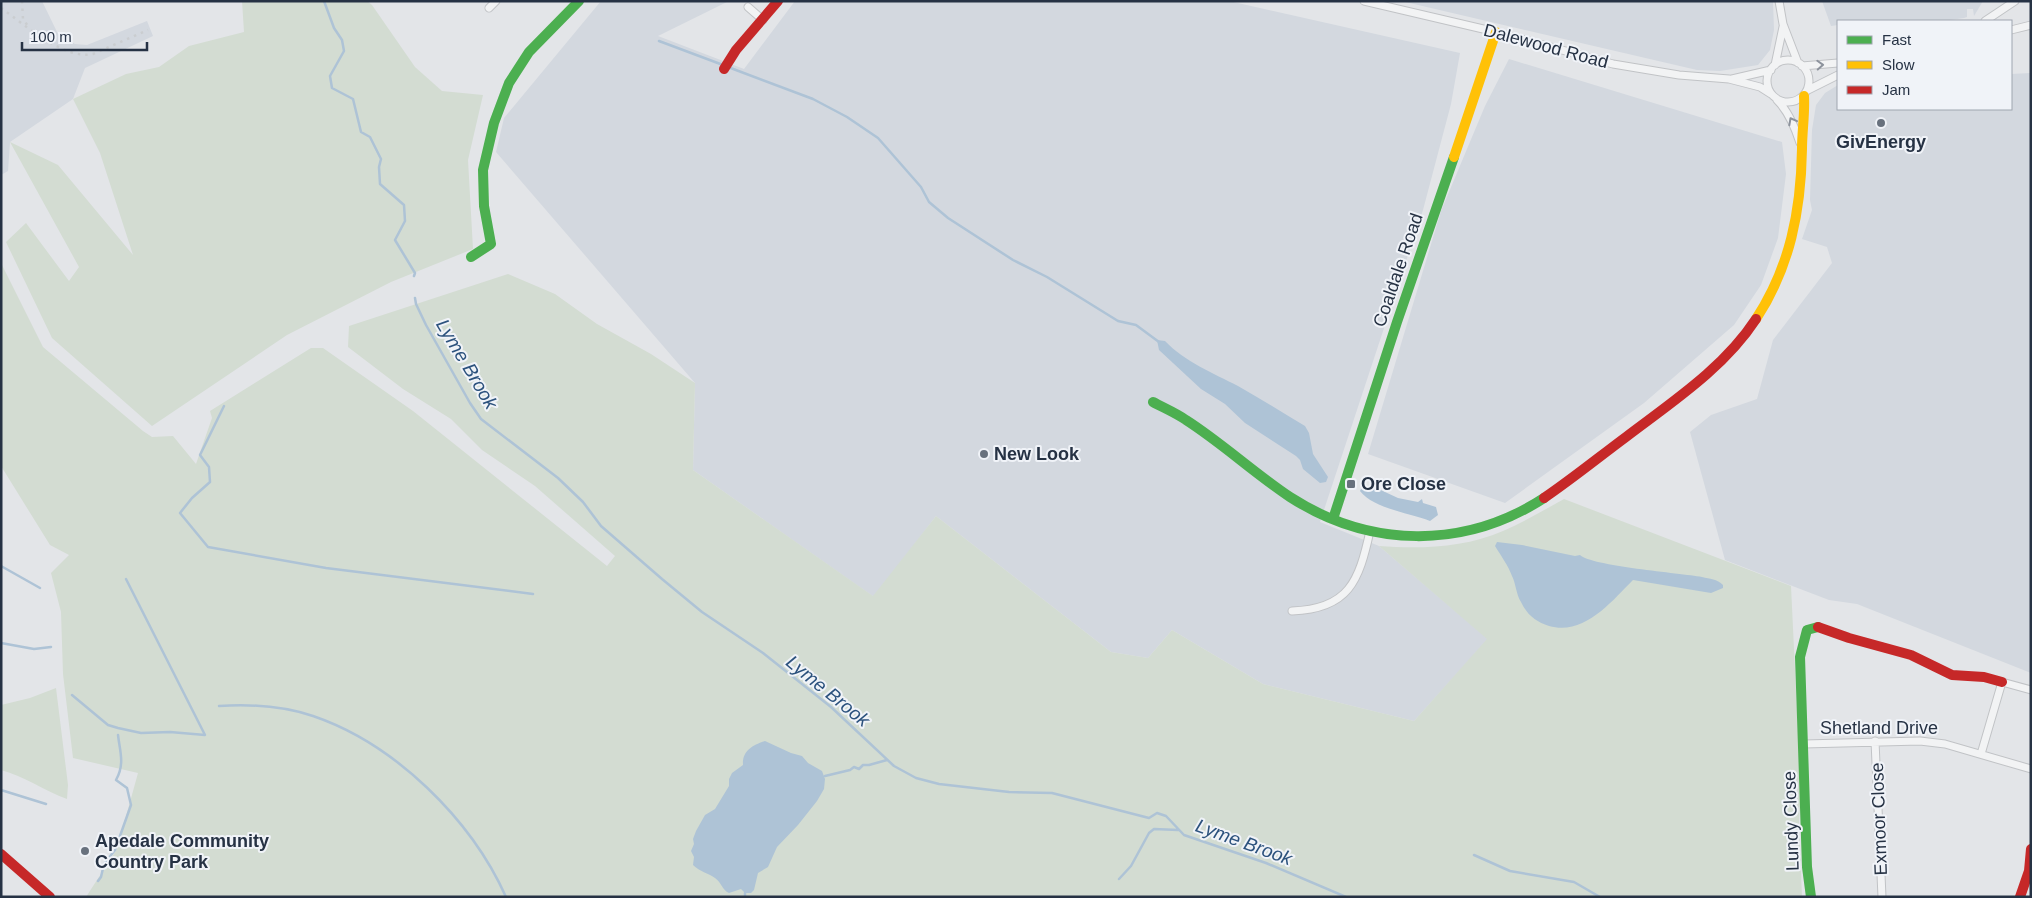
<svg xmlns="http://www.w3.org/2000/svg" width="2032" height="898" font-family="Arial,sans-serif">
  <rect width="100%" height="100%" fill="#e3e5e8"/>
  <path fill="#d3d8df" d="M 1,1 L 42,1 L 58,34 L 75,44 L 87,45 L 147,21 L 153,36 L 85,68 L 73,99 L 10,142 L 8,171 L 1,175 Z
    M 601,1 L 729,1 L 658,36 L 744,69 L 795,1 L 1229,1 L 1460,53 L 1451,104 L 1423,210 L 1320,522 L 1379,546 L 1488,639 L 1414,721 L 1263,684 L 1172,630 L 1148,658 L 1111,652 L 936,516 L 874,597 L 693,470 L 695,383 L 496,152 L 504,118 Z
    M 1401,1 L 1773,1 L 1774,30 L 1770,50 L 1758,65 L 1720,71 L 1697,70 Z
    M 1822,1 L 1983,1 L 1974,16 L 1973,9 L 1967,9 L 1967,17 L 1964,18 L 1943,21 L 1838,21 L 1838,25 L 1831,26 Z
    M 1509,59 L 1782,142 L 1786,174 L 1778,238 L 1761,285 L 1734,325 L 1644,403 L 1505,503 L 1368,454 L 1441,211 L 1485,106 Z
    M 2031,73 L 2031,673 L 1857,604 L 1829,600 L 1725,560 L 1690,432 L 1711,415 L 1757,399 L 1773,340 L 1832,263 L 1827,247 L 1802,239 L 1812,210 L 1810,200 L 1812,130 L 1816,105 L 1825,93 L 1838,85 L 1838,109 L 2011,109 L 2011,74 Z"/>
  <path fill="#d3dcd2" d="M 242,1 L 367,1 L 372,5 L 415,67 L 442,91 L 483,95 L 468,160 L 473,249 L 391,282 L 287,335 L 152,426 L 52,338 L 6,242 L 26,223 L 69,281 L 79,267 L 10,142 L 58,165 L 133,255 L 100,153 L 73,99 L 126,74 L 159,67 L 189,46 L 244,32 Z
    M 1,263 L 43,347 L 143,431 L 152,437 L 173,436 L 196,464 L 212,418 L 210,411 L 311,348 L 323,348 L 413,411 L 607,566 L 615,556 L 535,486 L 482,450 L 451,419 L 403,389 L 348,347 L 349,326 L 508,274 L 555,294 L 597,324 L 651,354 L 695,383 L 693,470 L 873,596 L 936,516 L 1111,652 L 1148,658 L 1172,630 L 1263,684 L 1414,721 L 1487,639 L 1379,546 C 1420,549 1464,548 1503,531 C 1524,522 1544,510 1564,499 L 1791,586 L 1798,733 L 1802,771 L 1799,822 L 1802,897 L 86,897 L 117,849 L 138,773 L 73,758 L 63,674 L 61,612 L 51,573 L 69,555 L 50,545 L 1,466 Z
    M 56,688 L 68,785 L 67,799 C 45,791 24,776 1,770 L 1,705 L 30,698 Z"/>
  <path fill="#aec3d6" d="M 1157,340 L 1165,341 C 1185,362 1213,373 1238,386 C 1261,399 1283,413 1305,426 L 1309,433 L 1313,454 L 1328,477 L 1326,482 L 1320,483 L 1303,469 L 1300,460 L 1296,456 L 1245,423 L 1225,404 L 1201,389 L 1159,350 Z
    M 1372,486 L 1398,498 L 1418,502 L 1422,499 L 1423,503 L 1436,507 L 1438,515 L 1430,521 C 1410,513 1374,509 1360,491 L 1361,489 Z
    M 1497,542 L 1522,545 L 1575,556 L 1580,555 C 1591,566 1680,573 1702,577 C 1710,579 1717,579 1723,585 L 1723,588 L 1711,593 L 1633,580 C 1611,602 1584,636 1549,626 C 1536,622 1527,615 1521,602 C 1516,594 1516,584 1512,576 C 1508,565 1501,556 1495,546 Z
    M 765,741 L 791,753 L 802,756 L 808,763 L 822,771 L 825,779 L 824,789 L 817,801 L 798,825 L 777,847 L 768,867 L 758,873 L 754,890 L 751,893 L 745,893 L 741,889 L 729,893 C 722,890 722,883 715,878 C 708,873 700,872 693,865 L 694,857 L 691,851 L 694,844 L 693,839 L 696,831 L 705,815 L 715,809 L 729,786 L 729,779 L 732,773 L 743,765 C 742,751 753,745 765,741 Z"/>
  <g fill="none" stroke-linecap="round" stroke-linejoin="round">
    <path stroke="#aec3d6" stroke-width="2.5" d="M 324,1 L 334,28 L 342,40 L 344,51 L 330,76 L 332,88 L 353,99 L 361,132 L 370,137 L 381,159 L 379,167 L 380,184 L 404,205 L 405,221 L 395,240 L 415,273 L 414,276
      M 659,41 L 723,65
      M 728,67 L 813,99 L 847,117 L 878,138 L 921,187 L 929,202 L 948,218 L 1013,260 L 1047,277 L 1118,321 L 1136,325 L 1159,342
      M 415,298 L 416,304 L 426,325 L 470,403 L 481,419 L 558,478 L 583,502 L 601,526 L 662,579 L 702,612 L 763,653 L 831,707 L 894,766 L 916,778 L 939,784 L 1009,792 L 1052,793 L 1149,818 L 1157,813 L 1166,816 L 1184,835 L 1266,863 L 1346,897
      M 224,406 L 200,455 L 209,467 L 210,482 L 192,498 L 180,513 L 208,547 L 326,568 L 533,594
      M 1,566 L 40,588
      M 1,643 L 34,649 L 51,647
      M 72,695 L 108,725 L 118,728 L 141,733 L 170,732 L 205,735 L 126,579
      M 219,706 C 250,704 283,706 313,716 C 395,744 471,819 506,897
      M 825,776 L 850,770 L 854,767 L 859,769 L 863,765 L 869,765 L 887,760
      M 1,790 L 46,804
      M 1474,855 L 1510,871 L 1574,882 L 1600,897
      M 1119,879 L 1131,866 L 1149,833 L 1154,829 L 1178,830
      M 98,881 L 101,877 L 104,864 L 115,850 L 131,805 L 127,788 L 116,780 C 125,764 120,752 118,735
      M 745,897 L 745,893"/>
    <defs>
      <path id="street" d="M 1364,1 L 1496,32 L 1613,64 L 1679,75 L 1729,79 L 1760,87 L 1771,94
        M 1779,1 L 1783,24 L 1798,63
        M 748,7 L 763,20
        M 489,8 L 496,1
        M 1985,21 L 2015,1
        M 2011,30 L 2031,25
        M1767 81a21 21 0 1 1 42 0a21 21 0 1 1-42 0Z
        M 1775,65 L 1783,27
        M 1802,66 L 1838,63
        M 1732,79 L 1771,70
        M 1808,90 L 1838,75
        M 1777,100 C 1789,112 1795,127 1800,143
        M 1292,611 C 1349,609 1359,581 1370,531
        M 1875,741 L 1882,897
        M 1804,744 L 1920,741 L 1945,744 L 2031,769
        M 1981,754 L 2002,682 L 2031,690"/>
    </defs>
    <use href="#street" stroke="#c1c3c6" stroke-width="9"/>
    <use href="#street" stroke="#f2f3f4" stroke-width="7"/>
    <path stroke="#4caf50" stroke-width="10" d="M 471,257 L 491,244 L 484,206 L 483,170 L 494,123 L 509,83 L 529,52 L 579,1
      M 1153,402 C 1164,408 1176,413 1186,420 C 1222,443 1254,473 1290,497 C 1369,548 1464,550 1544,498
      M 1333,519 L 1397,322 L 1454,157
      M 1811,897 L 1807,867 L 1800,657 L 1807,630 L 1818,627"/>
    <path stroke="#ffc107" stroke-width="10" d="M 1454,157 L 1496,32
      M 1756,319 C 1790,267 1801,211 1802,149 C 1802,131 1805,114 1804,96"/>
    <path stroke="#c62828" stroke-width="10" d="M 724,69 L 736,50 L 778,1
      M 1544,498 C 1572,479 1599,457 1626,437 C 1672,402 1724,368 1756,319
      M 1818,627 L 1849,638 L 1911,655 L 1952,675 L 1984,677 L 2002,682
      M 1,854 L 50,897
      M 2020,897 L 2029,871 L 2031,849"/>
    <path stroke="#cacdd0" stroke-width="2.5" stroke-dasharray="2.5 5" stroke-linecap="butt" d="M 22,1 L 23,19 L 28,26
      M 1,8 C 25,25 64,60 93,54 L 148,30"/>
  </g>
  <defs><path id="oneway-chevron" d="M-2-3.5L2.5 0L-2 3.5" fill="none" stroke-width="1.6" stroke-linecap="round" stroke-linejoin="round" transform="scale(1.25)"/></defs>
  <g stroke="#8c929c">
    <use href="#oneway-chevron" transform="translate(1820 65) rotate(-3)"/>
    <use href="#oneway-chevron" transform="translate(1792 121) rotate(-118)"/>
  </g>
  <g fill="#68717d" stroke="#f0f3f8" stroke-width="2">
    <circle cx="1881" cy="123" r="5"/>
    <circle cx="984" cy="454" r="5"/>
    <rect x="1346" y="479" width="10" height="10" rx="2.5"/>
    <circle cx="85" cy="851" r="5"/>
  </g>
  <g text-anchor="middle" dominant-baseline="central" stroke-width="4" stroke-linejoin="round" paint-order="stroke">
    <g font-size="18" fill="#263244" stroke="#f0f3f8">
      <text transform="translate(1546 46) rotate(15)">Dalewood Road</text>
      <text transform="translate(1398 270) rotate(-71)">Coaldale Road</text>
      <text x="1879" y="728">Shetland Drive</text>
      <text transform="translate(1879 819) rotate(-92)">Exmoor Close</text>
      <text transform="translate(1791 821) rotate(-92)">Lundy Close</text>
    </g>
    <g font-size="18" font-weight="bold" fill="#263244" stroke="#f0f3f8" text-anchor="start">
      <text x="1881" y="142" text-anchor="middle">GivEnergy</text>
      <text x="994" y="454">New Look</text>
      <text x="1361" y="484">Ore Close</text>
      <text x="95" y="841">Apedale Community<tspan x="95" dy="21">Country Park</tspan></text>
    </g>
    <g font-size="19" font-style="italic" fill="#2c527d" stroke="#f0f3f8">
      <text transform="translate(467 364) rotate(59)">Lyme Brook</text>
      <text transform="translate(828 691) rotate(39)">Lyme Brook</text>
      <text transform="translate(1244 842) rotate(20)">Lyme Brook</text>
    </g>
  </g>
  <rect width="2032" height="898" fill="none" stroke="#263244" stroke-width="5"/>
  <rect x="1837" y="20" width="175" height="90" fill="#f0f3f8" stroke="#9fa6b0"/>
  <rect x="1847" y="36" width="25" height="8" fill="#4caf50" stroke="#9fa6b0"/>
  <text x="1882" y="45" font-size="15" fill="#263244">Fast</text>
  <rect x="1847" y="61" width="25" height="8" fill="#ffc107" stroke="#9fa6b0"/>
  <text x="1882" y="70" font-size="15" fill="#263244">Slow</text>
  <rect x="1847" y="86" width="25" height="8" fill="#c62828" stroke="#9fa6b0"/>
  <text x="1882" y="95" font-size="15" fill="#263244">Jam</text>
  <path d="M22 42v8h125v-8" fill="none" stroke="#263244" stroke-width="2.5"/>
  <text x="30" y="42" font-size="15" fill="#263244" stroke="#f0f3f8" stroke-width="4" paint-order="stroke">100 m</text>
</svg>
